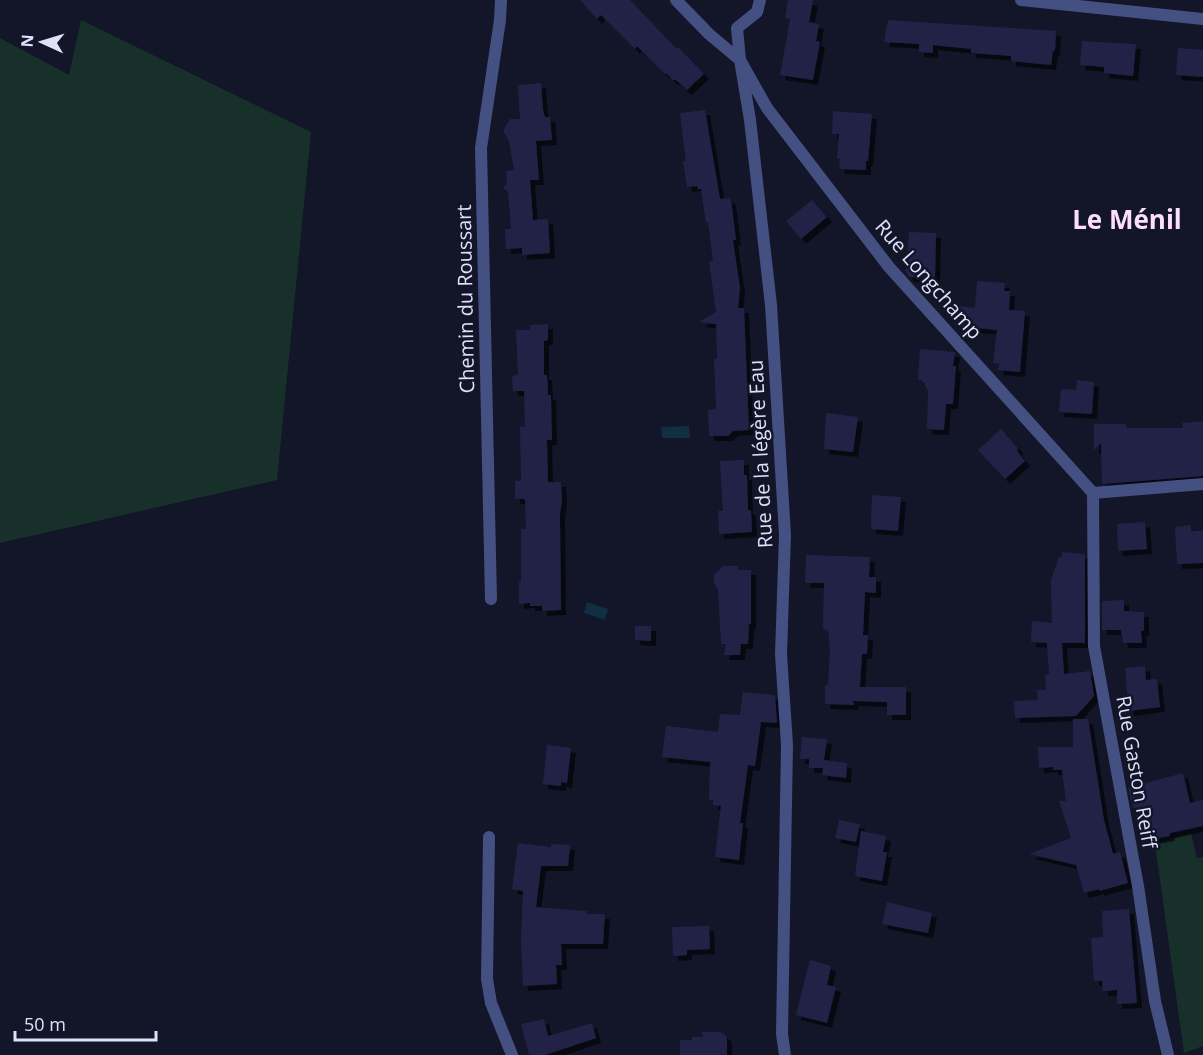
<svg xmlns="http://www.w3.org/2000/svg" width="1203" height="1055" font-family="'Open Sans',sans-serif">
  <defs>
    <filter id="shadow"><feDropShadow dx="5" dy="5" stdDeviation="0" flood-color="#0009"/></filter>
  </defs>
  <rect width="100%" height="100%" fill="#131528"/>
  <path fill="#17312a" d="M 81,20 L 311,132 L 277,480 L 0,543 L 0,38 L 69,75 Z
    M 1191,833 L 1197,858 L 1203,857 L 1203,1046 L 1184,1053 L 1155,844 Z"/>
  <path fill="#112f43" d="M 689,426 L 690,438 L 662,438 L 661,427 Z
    M 587,602 L 608,609 L 605,620 L 584,613 Z"/>
  <path fill="#212347" filter="url(#shadow)" d="M 580,0 L 630,0 L 677,49 L 678,47 L 704,74 L 687,90 L 676,80 L 673,80 L 666,73 L 665,74 L 637,46 L 635,49 L 601,15 L 597,19 Z
    M 788,0 L 813,0 L 809,22 L 819,24 L 816,41 L 820,42 L 813,80 L 780,75 L 790,19 L 785,18 Z
    M 888,20 L 1056,31 L 1055,51 L 1053,50 L 1051,65 L 1011,61 L 1011,56 L 971,53 L 971,49 L 933,45 L 933,53 L 919,52 L 919,44 L 884,42 Z
    M 1082,41 L 1136,44 L 1133,76 L 1104,73 L 1104,67 L 1080,65 Z
    M 1178,48 L 1203,50 L 1203,77 L 1176,75 Z
    M 541,83 L 543,109 L 545,117 L 550,117 L 552,140 L 536,141 L 539,180 L 530,180 L 533,220 L 548,219 L 550,253 L 522,255 L 522,248 L 506,249 L 505,229 L 511,229 L 508,192 L 503,188 L 507,183 L 506,171 L 514,170 L 509,141 L 503,131 L 510,119 L 520,119 L 518,85 Z
    M 705,110 L 720,199 L 730,198 L 732,207 L 736,240 L 733,240 L 740,288 L 738,308 L 744,308 L 749,430 L 733,431 L 728,436 L 709,436 L 708,410 L 716,409 L 714,359 L 717,359 L 716,324 L 699,322 L 716,312 L 709,261 L 713,261 L 708,222 L 706,223 L 701,189 L 698,189 L 697,186 L 687,187 L 683,161 L 686,161 L 680,113 Z
    M 833,111 L 872,114 L 868,161 L 866,161 L 866,170 L 839,169 L 840,159 L 837,159 L 839,134 L 832,134 Z
    M 812,200 L 827,217 L 801,239 L 786,221 Z
    M 909,232 L 936,233 L 935,279 L 909,277 L 906,271 Z
    M 977,281 L 1005,283 L 1004,291 L 1010,291 L 1009,310 L 1025,311 L 1020,372 L 998,370 L 999,364 L 993,363 L 997,330 L 955,326 L 957,306 L 975,308 Z
    M 548,324 L 548,340 L 544,341 L 544,375 L 547,375 L 548,395 L 551,395 L 552,440 L 547,440 L 548,482 L 561,482 L 562,500 L 560,514 L 561,610 L 542,611 L 542,606 L 530,606 L 530,603 L 519,604 L 519,582 L 521,582 L 521,529 L 526,529 L 525,499 L 515,499 L 515,481 L 521,481 L 520,427 L 525,427 L 524,391 L 513,391 L 512,376 L 518,375 L 516,330 L 530,330 L 530,325 Z
    M 920,349 L 955,352 L 953,366 L 956,366 L 953,404 L 946,404 L 944,430 L 927,429 L 928,391 L 922,380 L 918,380 Z
    M 1077,380 L 1094,382 L 1092,414 L 1059,412 L 1061,389 L 1076,390 Z
    M 826,413 L 858,417 L 853,452 L 824,449 Z
    M 1203,421 L 1203,476 L 1102,484 L 1101,443 L 1094,450 L 1094,424 L 1126,424 L 1126,428 L 1183,428 L 1182,423 Z
    M 1001,429 L 1018,448 L 1017,451 L 1025,461 L 1005,479 L 978,450 Z
    M 744,460 L 744,475 L 747,475 L 748,510 L 751,510 L 752,532 L 719,534 L 718,511 L 723,511 L 720,461 Z
    M 872,495 L 901,497 L 898,531 L 871,529 Z
    M 1145,522 L 1147,549 L 1118,551 L 1117,524 Z
    M 1191,525 L 1191,531 L 1203,531 L 1203,563 L 1177,564 L 1175,527 Z
    M 1062,552 L 1085,554 L 1085,643 L 1062,643 L 1064,674 L 1090,671 L 1094,696 L 1076,716 L 1015,718 L 1014,701 L 1038,700 L 1037,690 L 1046,690 L 1045,675 L 1049,674 L 1047,643 L 1031,642 L 1032,621 L 1052,623 L 1051,580 L 1059,557 L 1062,557 Z
    M 806,555 L 870,557 L 869,577 L 876,577 L 876,593 L 865,592 L 863,635 L 868,635 L 867,654 L 862,654 L 860,687 L 906,687 L 906,715 L 887,715 L 887,702 L 853,701 L 854,705 L 825,704 L 825,685 L 828,685 L 830,649 L 828,630 L 823,629 L 824,583 L 805,583 Z
    M 723,566 L 738,566 L 738,570 L 751,570 L 751,624 L 749,624 L 748,644 L 741,644 L 740,655 L 724,655 L 726,644 L 721,644 L 718,590 L 714,583 L 714,575 Z
    M 1124,600 L 1124,611 L 1144,612 L 1144,631 L 1141,631 L 1142,643 L 1123,643 L 1121,630 L 1102,630 L 1102,601 Z
    M 635,626 L 651,626 L 651,641 L 635,640 Z
    M 1145,666 L 1146,680 L 1157,679 L 1160,707 L 1129,711 L 1125,668 Z
    M 743,692 L 775,695 L 777,723 L 761,722 L 755,766 L 748,765 L 740,823 L 743,823 L 739,860 L 715,857 L 721,806 L 713,805 L 713,800 L 709,800 L 710,762 L 662,757 L 666,726 L 718,732 L 720,714 L 740,715 Z
    M 1073,719 L 1088,719 L 1104,820 L 1113,854 L 1120,852 L 1128,883 L 1099,891 L 1099,889 L 1084,893 L 1076,865 L 1029,854 L 1071,838 L 1059,801 L 1066,801 L 1062,770 L 1053,770 L 1053,767 L 1039,768 L 1038,747 L 1073,747 Z
    M 802,737 L 827,739 L 824,760 L 847,763 L 846,778 L 822,775 L 823,768 L 809,768 L 809,759 L 800,759 Z
    M 547,745 L 571,748 L 567,783 L 561,782 L 561,786 L 543,784 Z
    M 1183,773 L 1190,803 L 1203,800 L 1203,826 L 1170,833 L 1170,836 L 1153,839 L 1147,806 L 1134,810 L 1128,788 Z
    M 839,820 L 860,824 L 856,842 L 835,838 Z
    M 861,831 L 886,836 L 883,852 L 887,852 L 882,881 L 855,876 Z
    M 518,843 L 551,847 L 551,844 L 570,845 L 568,866 L 541,866 L 536,907 L 586,911 L 587,914 L 605,914 L 603,944 L 561,944 L 562,965 L 556,965 L 557,984 L 523,986 L 521,940 L 523,891 L 512,889 Z
    M 887,902 L 932,913 L 928,933 L 882,924 Z
    M 1129,909 L 1137,1003 L 1117,1004 L 1117,990 L 1103,991 L 1102,981 L 1094,981 L 1091,938 L 1103,937 L 1102,911 Z
    M 709,926 L 710,949 L 687,950 L 687,955 L 673,956 L 672,927 Z
    M 810,960 L 831,966 L 827,985 L 836,987 L 827,1023 L 796,1015 Z
    M 544,1019 L 548,1036 L 592,1023 L 596,1038 L 545,1055 L 529,1055 L 521,1024 Z
    M 702,1032 L 721,1032 L 727,1037 L 727,1055 L 680,1055 L 680,1040 L 692,1040 L 692,1037 L 703,1037 Z"/>
  <g fill="none" stroke-linecap="round" stroke-linejoin="round">
    <path stroke="#435081" stroke-width="12" d="M 676,0 L 709,34 L 740,60 L 767,108 L 889,267 L 1093,493
      M 760,0 L 757,12 L 737,28 L 740,60 L 750,120 L 771,305 L 785,535 L 781,654 L 787,745 L 782,1034 L 785,1055
      M 1021,0 L 1203,19
      M 1093,493 L 1094,646 L 1138,886 L 1155,1001 L 1168,1055
      M 1093,493 L 1203,484
      M 491,599 L 481,148 L 500,20 L 501,0
      M 489,837 L 487,979 L 491,1003 L 512,1055"/>
  </g>
  <g text-anchor="middle" dominant-baseline="central" stroke-width="5" stroke-linejoin="round" paint-order="stroke">
    <g font-size="20" fill="#dde1fb" stroke="#131528">
      <text transform="translate(929 279) rotate(49)">Rue Longchamp</text>
      <text transform="translate(465 299) rotate(-91)">Chemin du Roussart</text>
      <text transform="translate(760 454) rotate(-93)">Rue de la légère Eau</text>
      <text transform="translate(1137 772) rotate(80)">Rue Gaston Reiff</text>
    </g>
    <g font-size="26" font-weight="bold" fill="#fbdff8" stroke="#131528">
      <text x="1127" y="219">Le Ménil</text>
    </g>
  </g>
  <g transform="translate(42 42) rotate(274)" stroke="#131528" stroke-width="4.5" paint-order="stroke">
  <path d="M0-4.5L10 22L0 15L-10 22Z" fill="#dde1fb"/>
  <text y="-9" font-size="16" font-weight="bold" text-anchor="middle" fill="#dde1fb">N</text>
  </g>
  <path d="M15 1031v9h141v-9" fill="none" stroke="#dde1fb" stroke-width="3"/>
  <text x="24" y="1031" font-size="18" fill="#dde1fb" stroke="#131528" stroke-width="4.5" paint-order="stroke">50 m</text>
</svg>
